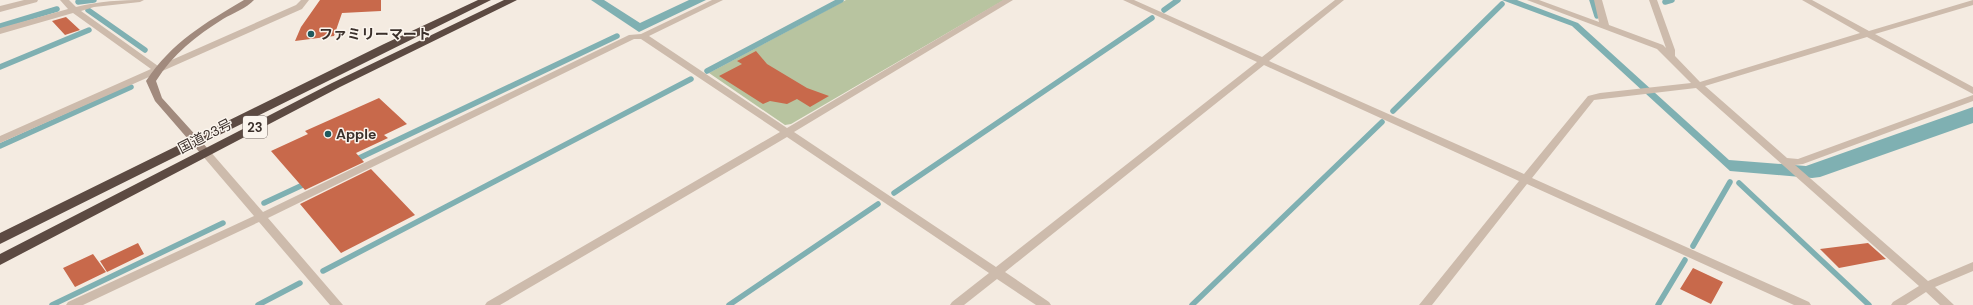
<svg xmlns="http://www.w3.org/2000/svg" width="1973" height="305" font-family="'DM Sans','Noto Sans JP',sans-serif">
  <rect width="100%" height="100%" fill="#f4ebe1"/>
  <path fill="#b8c4a0" d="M 846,0 L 1004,0 L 791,124 L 785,125 L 709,73 Z"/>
  <path fill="#7fb0b2" d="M 591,0 L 604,0 L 640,23 L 689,0 L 706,0 L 639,32 Z
    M 1502,0 L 1517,0 L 1578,23 L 1729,160 L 1806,166 L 1973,107 L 1973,123 L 1820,177 L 1812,178 L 1730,171 L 1572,26 Z"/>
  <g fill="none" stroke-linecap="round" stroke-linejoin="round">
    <path stroke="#7fb0b2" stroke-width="5.5" d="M 1592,0 L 1597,16
      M 78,2 L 94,0
      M 1665,2 L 1672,0
      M 88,10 L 145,50
      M 1164,10 L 1178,0
      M 0,26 L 57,9
      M 0,67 L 89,30
      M 707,71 L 841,0
      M 1393,111 L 1502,4
      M 0,146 L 131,87
      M 355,160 L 617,36
      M 1739,183 L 1869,305
      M 894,193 L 1152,18
      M 264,203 L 307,183
      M 1693,246 L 1730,182
      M 323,271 L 691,79
      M 52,305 L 223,223
      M 258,305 L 300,283
      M 729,305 L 878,204
      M 1192,305 L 1382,122
      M 1658,305 L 1685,260"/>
  </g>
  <path fill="#c8694b" d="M 320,0 L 381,0 L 381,11 L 342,13 L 334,36 L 295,41 L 301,27 Z
    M 66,17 L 80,30 L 65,35 L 52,21 Z
    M 756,51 L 767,64 L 807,88 L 829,96 L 810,107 L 797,99 L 787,104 L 770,101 L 763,104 L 719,76 L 742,64 L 737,61 Z
    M 379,98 L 407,124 L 384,135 L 388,138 L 356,153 L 364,162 L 305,190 L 271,151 L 308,134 L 305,131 Z
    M 371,169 L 415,215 L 341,253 L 300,204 Z
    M 138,243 L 144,254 L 107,272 L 100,261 Z
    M 1868,243 L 1886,259 L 1839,268 L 1820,249 Z
    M 93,254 L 106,272 L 75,287 L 63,268 Z
    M 1693,268 L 1723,282 L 1711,304 L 1680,289 Z"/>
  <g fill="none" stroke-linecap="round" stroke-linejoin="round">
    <path fill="#cdbbac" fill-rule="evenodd" d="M 24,0 L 38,0 L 37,2 L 0,12 L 0,6 Z
      M 60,0 L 69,0 L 76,7 C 99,1 121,0 144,0 L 140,2 L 94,7 L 81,11 L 158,66 L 296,5 L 301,0 L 309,0 L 302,9 L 0,143 L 0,136 L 151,69 L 73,13 L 0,34 L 0,28 L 68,9 Z
      M 712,0 L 723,0 L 649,36 L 787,128 L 1003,0 L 1013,0 L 794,132 L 996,267 L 1257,62 L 1123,0 L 1134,0 L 1262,57 L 1335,0 L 1344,0 L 1269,61 L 1524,174 L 1588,96 L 1600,93 L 1691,83 L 1657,49 L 1527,0 L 1539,0 L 1599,22 L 1594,0 L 1602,0 L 1609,25 L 1663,45 L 1666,48 L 1649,0 L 1657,0 L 1675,50 L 1675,56 L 1700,82 L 1860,33 L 1802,0 L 1812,0 L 1869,31 L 1973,0 L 1973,5 L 1875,34 L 1973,87 L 1973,94 L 1867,37 L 1705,86 L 1787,158 L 1798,159 L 1973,95 L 1973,101 L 1803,164 L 1795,165 L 1928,281 L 1973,262 L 1973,271 L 1935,287 L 1954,305 L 1940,305 L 1926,292 L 1906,305 L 1891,305 L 1893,302 L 1919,286 L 1696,88 L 1594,100 L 1532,178 L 1809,302 L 1811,305 L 1794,305 L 1527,184 L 1432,305 L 1419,305 L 1519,181 L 1264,65 L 1005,272 L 1049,302 L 1051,305 L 1036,305 L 997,279 L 964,305 L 950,305 L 952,302 L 989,273 L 787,137 L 500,305 L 485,305 L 487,302 L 780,132 L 641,39 L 634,39 L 268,218 L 343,305 L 330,305 L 259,222 L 83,305 L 66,305 L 68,302 L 254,216 L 201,154 L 200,152 L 201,150 L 209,150 L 263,212 L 629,35 L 641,34 Z"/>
    <path fill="#a18a7d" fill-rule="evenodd" d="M 244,0 L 254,0 C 247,8 233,13 223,19 C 196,36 173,54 156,81 L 162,98 L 209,150 L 210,152 L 209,154 L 201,154 L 155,101 L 146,81 C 172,42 205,23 244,0 Z"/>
    <path fill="#5c4a42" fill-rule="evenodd" d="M 478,0 L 491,0 L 0,244 L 0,233 L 384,44 Z
      M 504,0 L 517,0 L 340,87 L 0,265 L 0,254 L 332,83 Z"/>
  </g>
  <g fill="#1f5a5e" stroke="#fbf5ee" stroke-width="1.5">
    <circle cx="311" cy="34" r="4"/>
    <circle cx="328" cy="134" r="4"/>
  </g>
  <g text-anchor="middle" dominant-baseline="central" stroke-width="3" stroke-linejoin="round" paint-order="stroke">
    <rect fill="#fbf5ee" stroke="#756b66" stroke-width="1" x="243" y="116" width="24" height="22" rx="3"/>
    <g font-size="13" font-weight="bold" fill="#3b302b">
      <text x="255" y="127">23</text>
    </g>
    <g font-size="14" font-weight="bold" fill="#3b302b" stroke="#fbf5ee" text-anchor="start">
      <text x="319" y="34">ファミリーマート</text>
      <text x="336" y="134">Apple</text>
    </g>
    <g font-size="14" fill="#3b302b" stroke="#fbf5ee">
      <text transform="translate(205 136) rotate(-27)">国道23号</text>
    </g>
  </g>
</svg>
